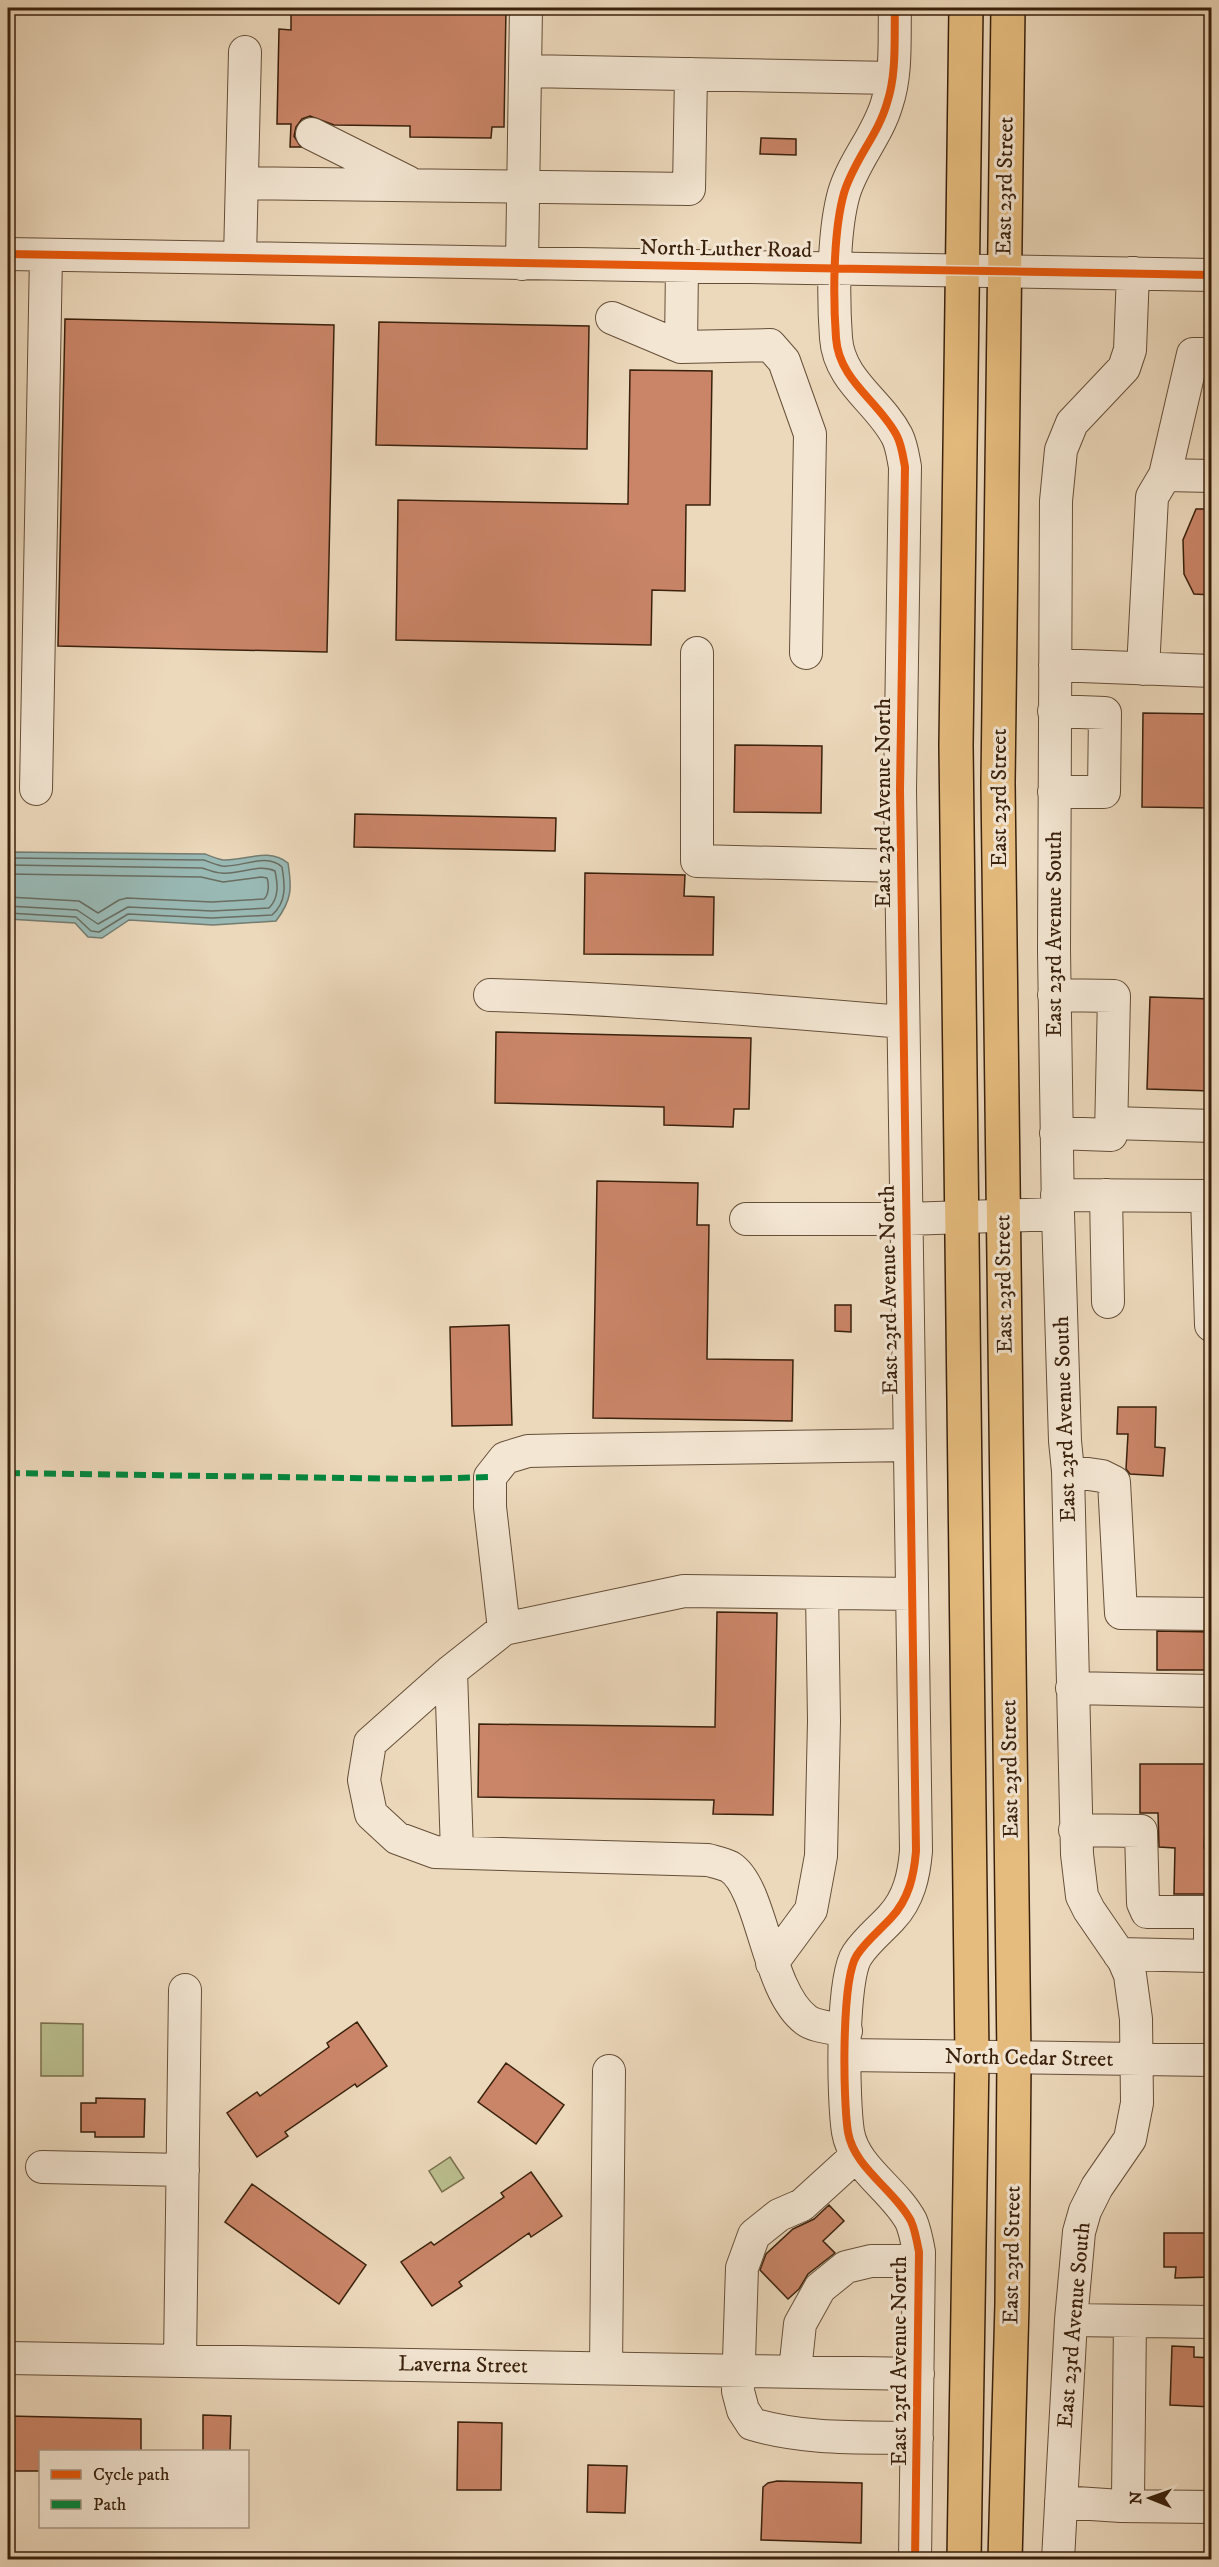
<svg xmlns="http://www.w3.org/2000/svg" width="1219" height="2567" font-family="'IM FELL DW Pica',serif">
  <rect width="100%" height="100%" fill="#ecd8bb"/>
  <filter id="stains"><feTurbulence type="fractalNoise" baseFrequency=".00333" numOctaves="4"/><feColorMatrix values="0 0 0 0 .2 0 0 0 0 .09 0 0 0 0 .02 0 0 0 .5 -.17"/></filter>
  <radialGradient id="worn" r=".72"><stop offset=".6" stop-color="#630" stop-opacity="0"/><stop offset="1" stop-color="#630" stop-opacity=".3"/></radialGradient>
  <path fill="#babe8e" stroke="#7a704d" stroke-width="1.5" d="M 41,2023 L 83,2024 L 83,2076 L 41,2076 Z
    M 450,2157 L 464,2178 L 442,2192 L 429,2171 Z"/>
  <path fill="#99b9b5" stroke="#737c71" stroke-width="1.5" d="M 8,852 L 205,854 C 210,856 217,859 223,860 C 247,861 267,847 288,863 C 292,888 292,900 276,921 L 213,925 L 129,920 L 102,938 L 88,937 L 75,923 L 8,919 Z"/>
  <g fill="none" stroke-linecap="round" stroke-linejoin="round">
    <path stroke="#6a6d60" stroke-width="1.5" d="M 8,858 L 204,860 C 209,862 216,865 222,866 C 241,868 266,852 282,867 C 285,885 287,902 272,915 L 212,918 L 128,914 L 99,932 L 91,931 L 76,917 L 8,913
      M 8,865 L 202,868 C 209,870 215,873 222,873 C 239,875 259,863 275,871 C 278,885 279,898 269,908 L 212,911 L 128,907 L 98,924 L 77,910 L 8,906
      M 8,874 L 201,877 L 223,882 L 261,877 L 267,878 C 269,884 269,895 264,899 L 212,902 L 127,898 L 119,900 L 98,913 L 79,901 L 8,897"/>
  </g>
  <path fill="#ca8568" stroke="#3a210c" stroke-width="1.5" d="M 291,8 L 506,8 L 504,127 L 492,127 L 491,138 L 410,137 L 410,126 L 334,125 L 310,116 L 302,119 L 296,127 L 294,136 L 301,147 L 290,147 L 291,124 L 277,124 L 279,29 L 291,30 Z
    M 761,138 L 796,139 L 796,155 L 760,154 Z
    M 65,319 L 334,325 L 327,652 L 58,646 Z
    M 379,322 L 589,326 L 587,449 L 376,445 Z
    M 630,370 L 712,371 L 710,505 L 686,505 L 685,591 L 652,590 L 651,645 L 396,640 L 398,500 L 628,504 Z
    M 1196,509 L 1212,509 L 1212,595 L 1194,594 L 1184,574 L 1183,540 Z
    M 1143,713 L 1212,714 L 1212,808 L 1142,807 Z
    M 735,745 L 822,746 L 821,813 L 734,812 Z
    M 355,814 L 556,818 L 555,851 L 354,847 Z
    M 585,873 L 685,875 L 684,896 L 714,897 L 713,955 L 584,954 Z
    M 1150,997 L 1212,999 L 1212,1091 L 1147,1089 Z
    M 496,1032 L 751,1038 L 749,1109 L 734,1109 L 733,1127 L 664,1125 L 664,1107 L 495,1103 Z
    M 597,1181 L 698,1183 L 697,1225 L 709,1225 L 707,1359 L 793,1360 L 792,1421 L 593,1418 Z
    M 835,1305 L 851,1305 L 851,1332 L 835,1331 Z
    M 509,1325 L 512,1425 L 452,1426 L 450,1327 Z
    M 1118,1407 L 1156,1407 L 1155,1447 L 1165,1448 L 1163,1476 L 1130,1474 L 1126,1469 L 1128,1434 L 1117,1434 Z
    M 717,1612 L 777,1613 L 773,1815 L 713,1814 L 714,1800 L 478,1797 L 479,1724 L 715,1727 Z
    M 1157,1631 L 1212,1632 L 1212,1670 L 1157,1670 Z
    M 1140,1764 L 1212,1764 L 1212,1813 L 1206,1813 L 1204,1848 L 1212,1848 L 1212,1894 L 1174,1894 L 1175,1848 L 1159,1847 L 1158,1813 L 1140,1813 Z
    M 357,2022 L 387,2066 L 357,2087 L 355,2084 L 285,2132 L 288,2136 L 257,2157 L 227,2113 L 257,2092 L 260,2096 L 329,2047 L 327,2043 Z
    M 506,2063 L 564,2105 L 536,2144 L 478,2102 Z
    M 96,2098 L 145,2099 L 144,2137 L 95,2137 L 95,2132 L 81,2132 L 81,2103 L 96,2103 Z
    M 531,2172 L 562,2216 L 531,2237 L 529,2233 L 459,2282 L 462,2286 L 432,2306 L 401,2262 L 431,2242 L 434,2245 L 504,2197 L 501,2193 Z
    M 252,2184 L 366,2265 L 339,2304 L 225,2222 Z
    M 829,2205 L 844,2221 L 823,2241 L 835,2253 L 808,2274 L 799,2289 L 788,2299 L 760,2270 L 766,2254 L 793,2229 L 814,2219 Z
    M 1164,2233 L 1212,2233 L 1212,2277 L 1175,2278 L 1176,2267 L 1164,2267 Z
    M 1172,2346 L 1194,2347 L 1194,2357 L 1212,2358 L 1212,2407 L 1170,2405 Z
    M 203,2415 L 231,2416 L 230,2451 L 203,2451 Z
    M 8,2416 L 141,2419 L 141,2451 L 40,2451 L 40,2471 L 8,2471 Z
    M 458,2422 L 502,2423 L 501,2490 L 457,2490 Z
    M 588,2465 L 627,2466 L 625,2513 L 587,2512 Z
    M 777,2481 L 862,2483 L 861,2543 L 761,2540 L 763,2487 L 768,2483 Z"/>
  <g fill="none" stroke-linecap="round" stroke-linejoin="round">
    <defs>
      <path id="minor" d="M 895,8 C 894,38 897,73 887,103 C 878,135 854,160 844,193 C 833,232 833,297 836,338 C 839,381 879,401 897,436 C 902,446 903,457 905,467 L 900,790 L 916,1851 C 914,1875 909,1899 891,1918 C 880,1930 866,1941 857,1955 C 841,1979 843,2101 848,2132 C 854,2168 894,2189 911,2221 C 915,2230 917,2241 919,2252 L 915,2560
        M 525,71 L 892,78
        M 312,134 L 408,182
        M 242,183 L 689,189 L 691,74
        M 8,254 L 1212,275
        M 240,258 L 245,52
        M 522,264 L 526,8
        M 682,266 L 681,347 L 770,345 L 784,361 L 810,434 L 806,653
        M 612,318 L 681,347
        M 1165,475 L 1193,354 L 1212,354
        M 697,653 L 697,861 L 901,866
        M 1055,665 L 1212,671
        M 1143,669 L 1152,497 L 1165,475 L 1212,476
        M 36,789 L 46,255
        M 1054,792 L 1104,792 L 1105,713 L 1054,711
        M 490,995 C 628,999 766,1010 903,1022
        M 1054,995 L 1114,996 L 1111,1135 L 1056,1133
        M 1112,1123 L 1212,1126
        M 1057,1195 L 1207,1196 L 1211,1325
        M 1106,1195 L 1108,1302
        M 746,1219 L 906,1219 L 1058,1214
        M 1068,1471 L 1102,1476 L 1114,1482 L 1121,1613 L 1212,1614
        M 504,1629 L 490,1507 L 490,1477 L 505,1458 L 528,1451 L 571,1450 L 910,1445
        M 451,1671 L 457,1852
        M 1072,1688 L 1212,1691
        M 1075,1830 L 1141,1831 L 1143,1903 L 1147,1912 L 1212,1912
        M 1119,1954 L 1210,1956 L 1210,1912
        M 772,1963 L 811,1910 L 821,1856 L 824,1721 L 822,1593
        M 846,2031 C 835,2028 815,2027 806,2020 C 766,1990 763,1888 730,1867 C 724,1864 715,1862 708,1860 L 435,1852 L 397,1838 L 371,1814 L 364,1780 L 370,1743 L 451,1671 L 504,1629 L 684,1591 L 912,1594
        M 846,2055 L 1212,2060
        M 857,2155 L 802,2205 L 779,2215 L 754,2235 L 742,2268 L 738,2391 L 743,2410 L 752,2424 C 805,2440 862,2437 917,2438
        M 42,2167 L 183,2170
        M 1071,2320 L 1212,2322
        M 8,2358 L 918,2374
        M 180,2361 L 185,1990
        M 606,2368 L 609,2071
        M 795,2371 L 800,2324 L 820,2288 L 846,2267 L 871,2261 L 919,2261
        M 1061,2502 L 1121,2506 L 1128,2498 L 1130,2321
        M 1121,2506 L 1212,2507
        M 1058,2560 L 1071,2320 L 1079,2232 L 1085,2211 L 1097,2187 L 1130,2139 L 1137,2103 L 1136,2019 L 1130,1975 L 1124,1961 L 1089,1910 L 1082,1896 L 1077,1854 L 1068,1471 L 1065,1441 L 1058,1214 L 1054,950 L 1056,501 L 1061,450 L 1072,423 L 1124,368 L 1130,350 L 1133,273"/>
      <path id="major" d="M 964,2560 L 972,2057 L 956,745 L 966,8
        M 1005,2560 L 1012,2304 L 1014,2058 L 998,783 L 1008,8"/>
    </defs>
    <use href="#minor" stroke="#664f38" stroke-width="34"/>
    <use href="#major" stroke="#3a210c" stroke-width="36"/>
    <use href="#minor" stroke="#f3e6d3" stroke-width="32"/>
    <use href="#major" stroke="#e6bc7e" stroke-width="33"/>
    <path stroke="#00873e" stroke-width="6" stroke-dasharray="12 6" stroke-linecap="butt" d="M 8,1473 L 417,1479 L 490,1477"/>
    <defs>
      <path id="cycleway" d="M 895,8 C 894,38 897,73 887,103 C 878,135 854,160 844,193 C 833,232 833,297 836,338 C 839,381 879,401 897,436 C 902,446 903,457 905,467 L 900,790 L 916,1851 C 914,1875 909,1899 891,1918 C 880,1930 866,1941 857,1955 C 841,1979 843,2101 848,2132 C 854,2168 894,2189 911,2221 C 915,2230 917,2241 919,2252 L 915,2560
        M 8,254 L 1212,275"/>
    </defs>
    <use href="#cycleway" stroke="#f3e6d3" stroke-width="11"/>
    <use href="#cycleway" stroke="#e8590c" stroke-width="8"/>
  </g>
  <g text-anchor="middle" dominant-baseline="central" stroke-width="6" stroke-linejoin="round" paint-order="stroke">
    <g font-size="22" fill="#3a210c" stroke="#f3e6d3">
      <text transform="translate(1005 186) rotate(-89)">East 23rd Street</text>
      <text transform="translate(726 249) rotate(1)">North Luther Road</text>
      <text transform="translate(999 798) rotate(-90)">East 23rd Street</text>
      <text transform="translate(883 803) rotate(-90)">East 23rd Avenue North</text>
      <text transform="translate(1054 934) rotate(-90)">East 23rd Avenue South</text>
      <text transform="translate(1004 1284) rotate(-91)">East 23rd Street</text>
      <text transform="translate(889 1290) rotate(-91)">East 23rd Avenue North</text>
      <text transform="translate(1065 1419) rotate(-92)">East 23rd Avenue South</text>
      <text transform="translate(1010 1769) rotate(-91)">East 23rd Street</text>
      <text transform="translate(1029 2058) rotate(1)">North Cedar Street</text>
      <text transform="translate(1012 2255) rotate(-89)">East 23rd Street</text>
      <text transform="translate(1074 2325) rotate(-85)">East 23rd Avenue South</text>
      <text transform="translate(899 2361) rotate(-90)">East 23rd Avenue North</text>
      <text transform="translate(463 2365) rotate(1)">Laverna Street</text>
    </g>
  </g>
  <rect width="1219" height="2567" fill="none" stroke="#ecd8bb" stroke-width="30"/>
  <rect x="9" y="9" width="1201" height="2549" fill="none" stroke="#3a210c" stroke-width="3"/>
  <rect x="15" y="15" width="1189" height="2537" fill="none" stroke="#3a210c" stroke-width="1.5"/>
  <rect x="39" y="2450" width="210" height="78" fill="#f3e6d3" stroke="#a99783" stroke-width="1.5"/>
  <rect x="51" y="2470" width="30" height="9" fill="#e8590c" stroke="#a99783" stroke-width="1.5"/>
  <text x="93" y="2480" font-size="18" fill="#3a210c">Cycle path</text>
  <rect x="51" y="2500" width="30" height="9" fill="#00873e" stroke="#a99783" stroke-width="1.5"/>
  <text x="93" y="2510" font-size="18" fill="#3a210c">Path</text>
  <g transform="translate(1150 2498) rotate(271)" stroke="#f3e6d3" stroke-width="4.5" paint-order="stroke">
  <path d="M0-4.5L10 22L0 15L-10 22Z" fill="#3a210c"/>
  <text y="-9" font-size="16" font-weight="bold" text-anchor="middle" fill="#3a210c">N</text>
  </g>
  <rect width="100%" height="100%" filter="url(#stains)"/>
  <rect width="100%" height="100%" fill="url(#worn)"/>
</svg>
